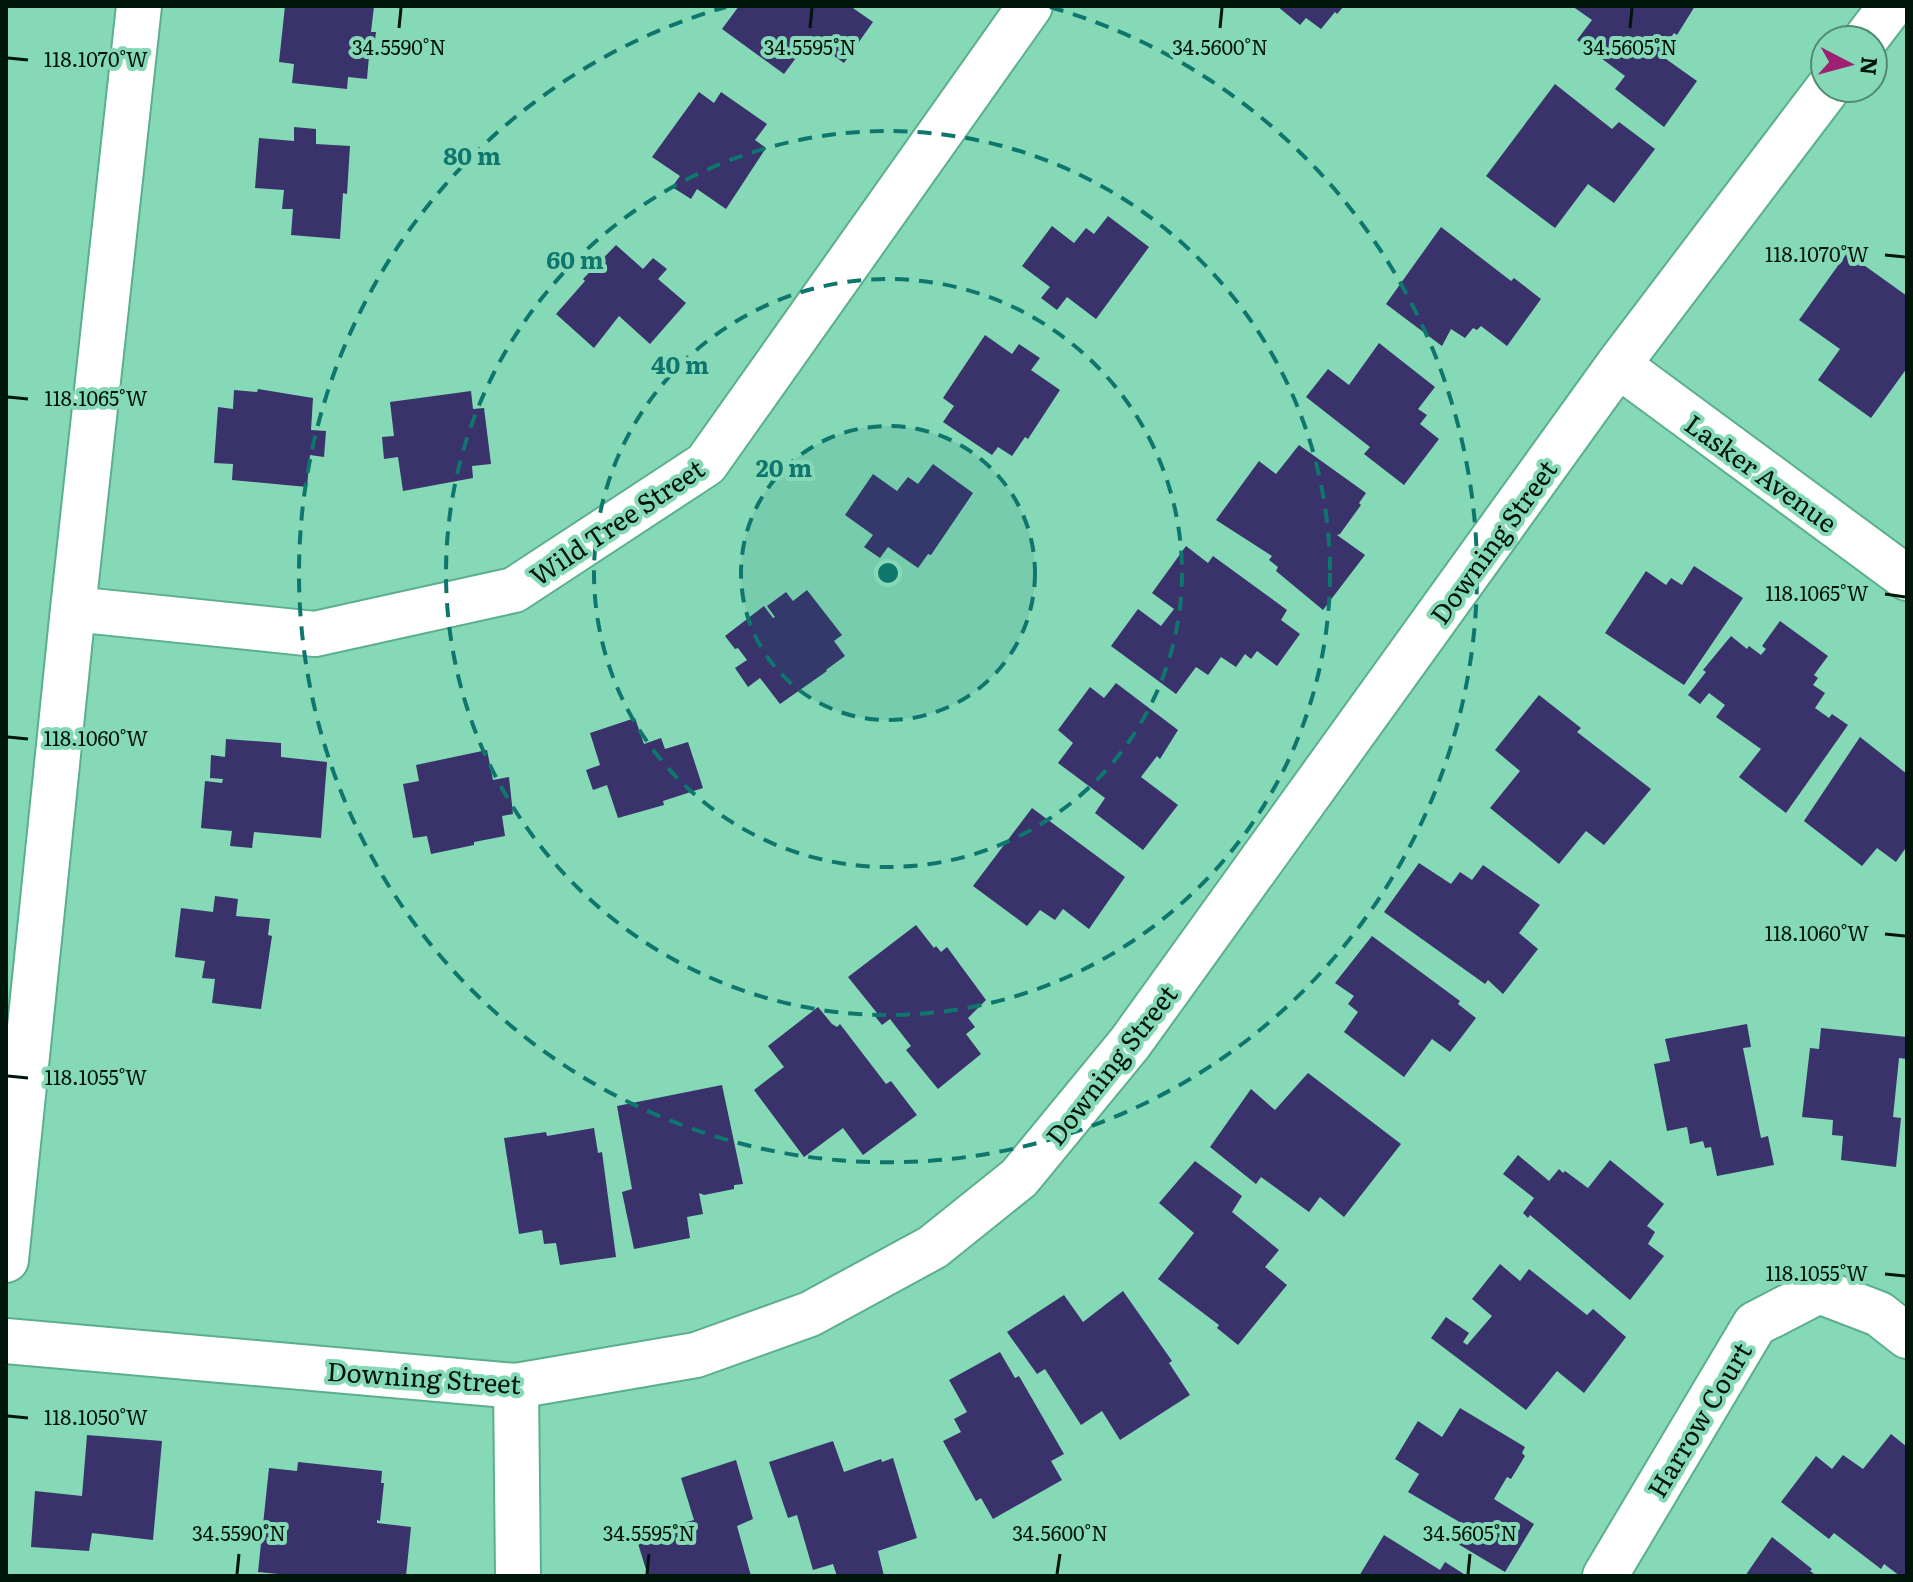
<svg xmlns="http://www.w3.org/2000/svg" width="1913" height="1582" font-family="Literata,serif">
  <rect width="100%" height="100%" fill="#85d9b6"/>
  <path fill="#39326b" d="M 285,6 L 374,6 L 371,32 L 376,32 L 373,57 L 369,56 L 367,79 L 348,77 L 347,89 L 292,83 L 294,64 L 279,62 Z
    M 739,6 L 850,6 L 873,22 L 844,63 L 810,39 L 784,74 L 722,29 Z
    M 1277,6 L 1344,6 L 1337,14 L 1335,12 L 1321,29 L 1306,18 L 1300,25 Z
    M 1572,6 L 1695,6 L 1677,35 L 1674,33 L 1659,54 L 1697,81 L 1664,127 L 1615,89 L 1625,76 L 1577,40 L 1592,20 Z
    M 1555,84 L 1612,129 L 1619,122 L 1655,149 L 1614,203 L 1588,184 L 1555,228 L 1486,176 Z
    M 699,92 L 714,103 L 721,92 L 767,124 L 755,140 L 766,148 L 726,209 L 697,189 L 691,199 L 672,187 L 680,176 L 652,157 Z
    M 294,127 L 316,129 L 316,144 L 350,146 L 347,194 L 343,193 L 340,239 L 291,235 L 293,209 L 282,209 L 284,190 L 255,188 L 259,138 L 294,141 Z
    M 1108,216 L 1149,247 L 1096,319 L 1067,297 L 1057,310 L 1041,298 L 1050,287 L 1022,266 L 1052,226 L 1074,243 L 1086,228 L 1094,234 Z
    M 1441,227 L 1511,281 L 1514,278 L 1541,299 L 1507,346 L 1481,326 L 1477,330 L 1473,328 L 1465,338 L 1451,329 L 1442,346 L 1386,304 Z
    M 616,245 L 643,269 L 653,258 L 667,269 L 658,279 L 686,303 L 650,344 L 619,316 L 594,348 L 556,314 L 585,281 L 583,279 Z
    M 1847,253 L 1907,296 L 1907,368 L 1871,418 L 1818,380 L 1840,349 L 1799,320 Z
    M 985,335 L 1012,354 L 1019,344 L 1040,358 L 1031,370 L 1060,390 L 1028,439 L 1025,437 L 1012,456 L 998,447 L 992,455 L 943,422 L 954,406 L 943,398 Z
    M 1379,343 L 1435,387 L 1418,409 L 1427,415 L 1420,424 L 1439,439 L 1404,485 L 1364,454 L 1370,447 L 1306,397 L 1328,369 L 1349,385 Z
    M 258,389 L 313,398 L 311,430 L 326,431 L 324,457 L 310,455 L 307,487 L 232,480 L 233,464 L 214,463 L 218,407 L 233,409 L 234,390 L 257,392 Z
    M 471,391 L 473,409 L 484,408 L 491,464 L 472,466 L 473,478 L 403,491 L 398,457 L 384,459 L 382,437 L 394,436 L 390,402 Z
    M 1299,445 L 1366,493 L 1359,503 L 1361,505 L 1340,534 L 1337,535 L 1365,555 L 1323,610 L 1276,571 L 1278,567 L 1269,560 L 1272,556 L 1216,520 L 1259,461 L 1276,474 Z
    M 933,464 L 973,493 L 931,555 L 928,554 L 918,568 L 888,547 L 880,558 L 864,547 L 873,535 L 845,515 L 873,474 L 897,491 L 908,477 L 918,484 Z
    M 1186,546 L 1208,563 L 1213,556 L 1287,610 L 1281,620 L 1300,634 L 1277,666 L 1257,651 L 1251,659 L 1245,654 L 1236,667 L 1221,657 L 1208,675 L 1196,667 L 1176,694 L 1111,646 L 1138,609 L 1161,626 L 1174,609 L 1152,593 Z
    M 1694,566 L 1743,598 L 1684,685 L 1605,633 L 1646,571 L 1666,585 L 1671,578 L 1682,585 Z
    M 807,590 L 842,635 L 834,641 L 845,656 L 826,670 L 827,671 L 780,704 L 760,678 L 748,687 L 735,668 L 747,660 L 738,648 L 735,649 L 725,636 L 764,606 L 773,618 L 775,617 L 767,606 L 786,592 L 793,601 Z
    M 1780,621 L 1828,656 L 1814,675 L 1818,678 L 1813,685 L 1825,693 L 1815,708 L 1829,718 L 1832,714 L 1848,725 L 1786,813 L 1739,777 L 1761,749 L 1716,717 L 1725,705 L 1709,693 L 1700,704 L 1688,695 L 1706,672 L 1703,670 L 1731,636 L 1747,649 L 1749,646 L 1761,655 L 1766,649 L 1762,646 Z
    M 1116,683 L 1178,730 L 1160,759 L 1157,756 L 1141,777 L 1178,805 L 1143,850 L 1095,813 L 1105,798 L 1058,763 L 1073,743 L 1058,730 L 1090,687 L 1104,698 Z
    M 1539,695 L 1581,728 L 1577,732 L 1651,789 L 1604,845 L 1586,831 L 1559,864 L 1490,808 L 1520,771 L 1495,750 Z
    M 635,718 L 644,744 L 661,738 L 665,749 L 688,742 L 703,788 L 663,801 L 664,805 L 618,818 L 607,785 L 593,790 L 586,770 L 600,765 L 590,733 Z
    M 1860,737 L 1907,774 L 1907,846 L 1896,862 L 1877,848 L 1862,866 L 1804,821 Z
    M 226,739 L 281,743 L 281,757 L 327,762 L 321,838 L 254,832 L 252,848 L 230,846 L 232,831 L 201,828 L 205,781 L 222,783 L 223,779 L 210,778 L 211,755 L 225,757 Z
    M 487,750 L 493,780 L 509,777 L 513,814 L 502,816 L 505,836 L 474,842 L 474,845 L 431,854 L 427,836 L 413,838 L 403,784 L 419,781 L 416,765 Z
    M 1032,808 L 1125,877 L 1089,929 L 1063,909 L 1055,920 L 1040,910 L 1027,926 L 973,886 Z
    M 1419,863 L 1451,884 L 1460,872 L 1472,880 L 1483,865 L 1540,905 L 1519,933 L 1538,949 L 1503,994 L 1488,980 L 1485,984 L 1384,912 Z
    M 215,896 L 238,899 L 236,916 L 270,919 L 268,935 L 272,936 L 261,1009 L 212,1003 L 215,979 L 202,978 L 205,961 L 175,957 L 181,908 L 213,912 Z
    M 916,925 L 934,948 L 936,946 L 941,952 L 947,947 L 986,1000 L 968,1018 L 975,1027 L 966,1034 L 981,1054 L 938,1089 L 906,1050 L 911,1046 L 890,1019 L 882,1025 L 874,1015 L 877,1013 L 848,977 Z
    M 1372,936 L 1460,1001 L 1458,1004 L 1476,1018 L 1450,1052 L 1432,1039 L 1404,1077 L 1344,1032 L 1358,1012 L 1348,1004 L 1354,996 L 1335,983 Z
    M 818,1007 L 832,1024 L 837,1027 L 840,1024 L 886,1084 L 891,1081 L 917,1115 L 863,1155 L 843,1128 L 804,1157 L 754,1090 L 784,1067 L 768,1046 Z
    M 1747,1024 L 1751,1047 L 1743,1048 L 1761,1138 L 1768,1136 L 1774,1165 L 1717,1176 L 1711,1147 L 1705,1148 L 1703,1141 L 1690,1144 L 1687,1127 L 1667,1131 L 1654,1064 L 1670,1061 L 1665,1039 Z
    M 1821,1028 L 1907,1037 L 1907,1059 L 1899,1058 L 1893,1117 L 1901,1118 L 1896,1167 L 1841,1160 L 1843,1136 L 1832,1135 L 1833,1120 L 1802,1117 L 1810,1048 L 1819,1049 Z
    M 1308,1073 L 1401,1144 L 1344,1217 L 1320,1197 L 1309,1212 L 1261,1177 L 1256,1184 L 1210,1147 L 1251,1089 L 1275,1110 Z
    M 722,1085 L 743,1184 L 734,1185 L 734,1189 L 704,1195 L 699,1193 L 703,1214 L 687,1217 L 690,1238 L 634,1249 L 622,1192 L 632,1189 L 617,1106 Z
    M 594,1128 L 598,1153 L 602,1152 L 616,1257 L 560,1265 L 556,1243 L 544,1244 L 542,1230 L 519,1234 L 504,1138 L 546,1132 L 547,1136 Z
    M 1518,1155 L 1549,1181 L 1559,1169 L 1563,1173 L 1565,1171 L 1588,1188 L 1610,1160 L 1664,1204 L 1647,1226 L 1655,1232 L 1648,1244 L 1664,1256 L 1630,1300 L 1530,1215 L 1528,1218 L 1523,1213 L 1534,1198 L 1503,1174 Z
    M 1195,1161 L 1242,1196 L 1232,1212 L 1279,1250 L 1265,1267 L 1287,1285 L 1238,1345 L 1217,1328 L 1219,1325 L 1158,1279 L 1194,1233 L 1159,1203 Z
    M 1500,1264 L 1520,1281 L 1529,1269 L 1587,1315 L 1593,1309 L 1626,1337 L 1584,1393 L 1557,1371 L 1526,1410 L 1431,1338 L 1446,1317 L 1469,1333 L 1463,1342 L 1467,1345 L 1492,1316 L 1472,1299 Z
    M 1123,1291 L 1172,1361 L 1169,1363 L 1190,1395 L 1120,1440 L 1102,1411 L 1081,1425 L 1045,1369 L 1037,1374 L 1007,1332 L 1064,1295 L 1083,1322 Z
    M 1000,1352 L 1015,1378 L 1019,1376 L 1064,1454 L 1051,1461 L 1062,1480 L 993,1519 L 981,1498 L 976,1501 L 943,1441 L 961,1432 L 954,1419 L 967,1412 L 949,1380 Z
    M 1460,1408 L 1525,1447 L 1522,1453 L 1525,1456 L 1511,1479 L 1507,1477 L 1494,1499 L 1534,1524 L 1505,1572 L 1453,1541 L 1463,1524 L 1408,1492 L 1419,1474 L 1395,1459 L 1418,1421 L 1442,1437 Z
    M 1891,1434 L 1907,1447 L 1907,1576 L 1900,1576 L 1884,1564 L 1881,1569 L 1834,1533 L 1829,1539 L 1781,1502 L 1816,1456 L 1832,1469 L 1843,1455 L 1863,1469 Z
    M 87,1435 L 162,1441 L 153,1540 L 92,1533 L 89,1551 L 31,1547 L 35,1491 L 82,1496 Z
    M 833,1441 L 844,1472 L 881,1459 L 882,1462 L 893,1458 L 917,1538 L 878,1551 L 884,1576 L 837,1576 L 833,1564 L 813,1570 L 797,1515 L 788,1518 L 769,1462 Z
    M 736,1460 L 753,1519 L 737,1526 L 751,1576 L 648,1576 L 636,1537 L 694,1520 L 681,1478 Z
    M 298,1462 L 382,1471 L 381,1483 L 384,1483 L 380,1521 L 377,1520 L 377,1523 L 411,1527 L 406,1576 L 298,1576 L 258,1572 L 269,1468 L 297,1471 Z
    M 1384,1535 L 1440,1570 L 1445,1562 L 1467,1576 L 1359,1576 Z
    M 1772,1537 L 1812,1569 L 1810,1571 L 1817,1576 L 1745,1576 Z"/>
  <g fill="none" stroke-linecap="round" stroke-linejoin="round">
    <defs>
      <path id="minor" d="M 1865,40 L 1891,6
        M 1618,365 L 1907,578
        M 73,609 L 315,634 L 514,590 L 706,464 L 1030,6
        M 6,1260 L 73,609 L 139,6
        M 6,1341 L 516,1386 L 696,1355 L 810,1314 L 933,1247 L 1019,1178 L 1130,1043 L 1618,365 L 1828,88
        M 516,1386 L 518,1576
        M 1605,1576 L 1755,1324 L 1819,1291 L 1879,1314 L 1907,1336"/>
    </defs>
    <use href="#minor" stroke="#5caf8e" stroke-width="48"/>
    <use href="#minor" stroke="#fff" stroke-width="44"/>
  </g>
  <path fill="none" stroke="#00150c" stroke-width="3" d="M 399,28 L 401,8M 810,28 L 812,8M 1220,28 L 1222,8M 1630,28 L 1632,8M 8,58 L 28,60M 1885,255 L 1905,257M 8,397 L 28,399M 1885,594 L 1905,597M 8,737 L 28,739M 1885,934 L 1905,936M 8,1076 L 28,1078M 1885,1274 L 1905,1276M 8,1416 L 28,1418M 237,1574 L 239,1554M 647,1574 L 649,1554M 1057,1574 L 1060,1554M 1468,1574 L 1470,1554"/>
  <circle cx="888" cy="573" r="147" fill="#0f766e" fill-opacity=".12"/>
  <g fill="none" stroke="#0f766e" stroke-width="4" stroke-dasharray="14 10">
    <circle cx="888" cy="573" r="147"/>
    <circle cx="888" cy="573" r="294"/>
    <circle cx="888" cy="573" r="442"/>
    <path d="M1050 7A589 589 0 1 1 726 7"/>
  </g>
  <g text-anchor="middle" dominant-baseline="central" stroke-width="8" stroke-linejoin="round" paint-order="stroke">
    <g font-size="26" fill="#00150c" stroke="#85d9b6">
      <text transform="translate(1762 472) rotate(36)">Lasker Avenue</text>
      <text transform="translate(616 521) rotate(-34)">Wild Tree Street</text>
      <text transform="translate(1492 541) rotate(-54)">Downing Street</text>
      <text transform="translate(1110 1064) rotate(-52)">Downing Street</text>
      <text transform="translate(424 1376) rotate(4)">Downing Street</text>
      <text transform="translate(1698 1419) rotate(-59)">Harrow Court</text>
    </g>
  </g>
  <g font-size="20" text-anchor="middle" fill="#00150c" stroke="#85d9b6" stroke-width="8" stroke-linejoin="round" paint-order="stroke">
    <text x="399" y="55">34.5590°N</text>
    <text x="810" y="55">34.5595°N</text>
    <text x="1220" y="55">34.5600°N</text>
    <text x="1630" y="55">34.5605°N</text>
    <text x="96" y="67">118.1070°W</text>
    <text x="1817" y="262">118.1070°W</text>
    <text x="96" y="406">118.1065°W</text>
    <text x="1817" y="601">118.1065°W</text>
    <text x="96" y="746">118.1060°W</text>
    <text x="1817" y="941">118.1060°W</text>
    <text x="96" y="1085">118.1055°W</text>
    <text x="1817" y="1281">118.1055°W</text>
    <text x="96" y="1425">118.1050°W</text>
    <text x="239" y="1541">34.5590°N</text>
    <text x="649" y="1541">34.5595°N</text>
    <text x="1060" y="1541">34.5600°N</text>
    <text x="1470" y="1541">34.5605°N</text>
  </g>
  <circle cx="888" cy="573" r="12" fill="#0f766e" stroke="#85d9b6" stroke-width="4"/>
  <g font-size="24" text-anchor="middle" font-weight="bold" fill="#0f766e" stroke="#85d9b6" stroke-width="8" stroke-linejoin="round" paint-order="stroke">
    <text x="472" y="165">80 m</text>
    <text x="575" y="269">60 m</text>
    <text x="680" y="374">40 m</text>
    <text x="784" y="477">20 m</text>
  </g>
  <rect width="1913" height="1582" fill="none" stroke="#00150c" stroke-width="16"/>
  <g transform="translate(1849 64) rotate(96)"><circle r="38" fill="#85d9b6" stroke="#508b72" stroke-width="2"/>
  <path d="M0-6L14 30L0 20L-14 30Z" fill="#9f2073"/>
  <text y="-12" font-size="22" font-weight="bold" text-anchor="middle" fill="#00150c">N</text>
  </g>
</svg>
